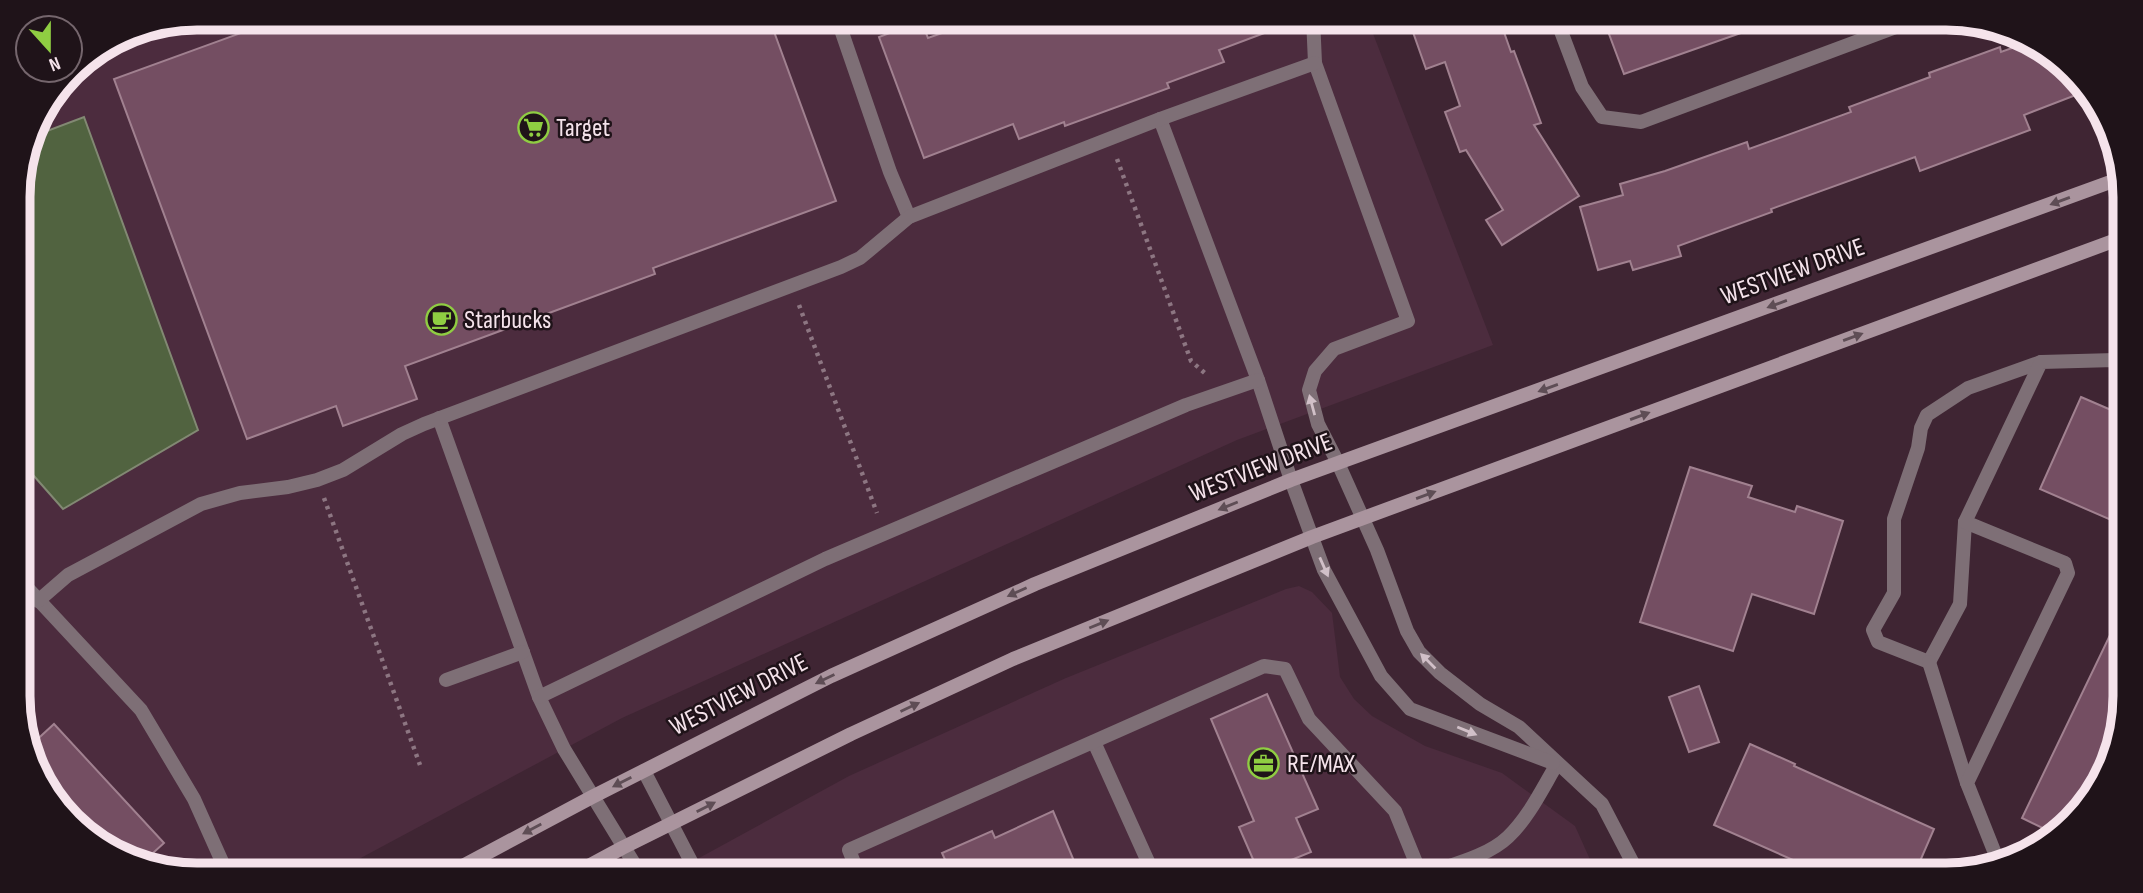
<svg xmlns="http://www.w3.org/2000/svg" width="2143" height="893" font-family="'Sofia Sans Condensed',sans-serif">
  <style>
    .built { fill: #4c2c3e }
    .water { fill: #516340; stroke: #828973; stroke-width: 2 }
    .building { fill: #744e62; stroke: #a18190; stroke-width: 2 }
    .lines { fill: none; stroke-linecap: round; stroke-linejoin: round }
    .path { stroke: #8d7682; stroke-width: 4.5; stroke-dasharray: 3.5 5; stroke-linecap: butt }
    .lane { stroke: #7e6f76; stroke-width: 14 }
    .street { stroke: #7e6f76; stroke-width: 14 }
    .secondary { stroke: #aa949e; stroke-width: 14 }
    .oneway { fill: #5e4d55 }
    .oneway2 { fill: #d1c0c8 }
    .labels { text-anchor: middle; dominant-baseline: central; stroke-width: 5; stroke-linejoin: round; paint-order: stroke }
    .poi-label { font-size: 26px; fill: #f5e3eb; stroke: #1f1319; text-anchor: start }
    .street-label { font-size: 26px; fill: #f5e3eb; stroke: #1f1319 }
    .rim { fill: none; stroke: #f5e3eb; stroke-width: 9 }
  </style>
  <rect width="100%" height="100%" fill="#3f2533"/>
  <g class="built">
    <path d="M 196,18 L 1367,18 L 1493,345 L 1237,440 L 622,718 L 329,875 L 196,875 L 128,862 L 55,806 L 19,720 L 18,184 L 36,117 L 78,62 L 128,31 Z"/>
    <path d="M 1299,586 L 1312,592 L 1332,613 L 1340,677 L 1354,699 L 1372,716 L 1425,746 L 1502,773 L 1575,826 L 1597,875 L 668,875 L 849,776 L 1066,678 L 1286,589 Z"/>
  </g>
  <path class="water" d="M 84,117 L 198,430 L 63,509 L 19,459 L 18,184 L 31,137 Z"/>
  <g class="building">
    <path d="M 282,18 L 769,18 L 836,201 L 653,268 L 655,274 L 405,366 L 417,399 L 343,426 L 336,406 L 247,439 L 114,79 Z"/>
    <path d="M 984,18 L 1298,18 L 1299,20 L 1219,50 L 1224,62 L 1167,83 L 1169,88 L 1065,126 L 1064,122 L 1019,139 L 1013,124 L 924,158 L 879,37 L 921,21 L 928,38 Z"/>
    <path d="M 1408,18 L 1499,18 L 1511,52 L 1514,51 L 1541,123 L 1534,125 L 1579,196 L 1502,245 L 1486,220 L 1503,210 L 1466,150 L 1460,152 L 1445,112 L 1460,106 L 1445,62 L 1426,69 Z"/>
    <path d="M 1603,18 L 1775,18 L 1775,21 L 1624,74 Z"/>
    <path d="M 2029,42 L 2089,90 L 2024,115 L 2030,130 L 1920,171 L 1915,157 L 1771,209 L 1772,212 L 1678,246 L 1681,256 L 1633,270 L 1630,261 L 1598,270 L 1580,207 L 1623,195 L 1620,184 L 1665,171 L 1747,142 L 1749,149 L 1851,112 L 1849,107 L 1930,77 L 1929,73 L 2000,47 L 2001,52 Z"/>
    <path d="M 2081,397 L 2125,416 L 2125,526 L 2040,489 Z"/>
    <path d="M 1690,467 L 1752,486 L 1748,497 L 1795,512 L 1797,506 L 1843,521 L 1814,614 L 1752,594 L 1733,651 L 1640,622 Z"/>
    <path d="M 2125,604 L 2125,697 L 2112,765 L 2055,834 L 2022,818 Z"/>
    <path d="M 1699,686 L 1719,742 L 1689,752 L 1669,697 Z"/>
    <path d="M 1267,694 L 1318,809 L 1296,818 L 1311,852 L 1259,873 L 1239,827 L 1254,821 L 1211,719 Z"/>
    <path d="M 54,724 L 164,843 L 141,864 L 128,862 L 55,806 L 30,746 Z"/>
    <path d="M 1750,744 L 1795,764 L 1794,766 L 1934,829 L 1914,875 L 1827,875 L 1714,825 Z"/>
    <path d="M 1053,811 L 1074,861 L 1040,875 L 952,875 L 942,853 L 992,831 L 995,838 Z"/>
  </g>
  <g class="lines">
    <g class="path">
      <path d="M 1117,159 L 1191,361 L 1207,375"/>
      <path d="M 799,305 L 877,513"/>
      <path d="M 324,498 L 420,765"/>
    </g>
    <g class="lane">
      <path d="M 837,18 L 890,172 L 909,217"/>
      <path d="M 1313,18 L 1315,63 L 1408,321 L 1334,349 L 1315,371 L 1309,390 L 1318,424 L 1338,463"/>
      <path d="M 1160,119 L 1258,380 L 1291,480"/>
      <path d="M 439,418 L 539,697 L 564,749 L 641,875"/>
      <path d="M 1965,522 L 1960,604 L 1929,662 L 1878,642 L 1873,630 L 1894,593 L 1894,519 L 1918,448 L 1921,428 L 1927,415 L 1968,388 L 2041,362"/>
      <path d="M 19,579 L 141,710 L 194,799 L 228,875"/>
      <path d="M 38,601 L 68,575 L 201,504 L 240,493 L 288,487 L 317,480 L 343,470 L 402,434 L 424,424 L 841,267 L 860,258 L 909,217 L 1160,119 L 1315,63"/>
      <path d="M 1929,662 L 1967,783"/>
      <path d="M 446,680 L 523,652"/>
      <path d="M 539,697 L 825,559 L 1186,405 L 1258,380"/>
      <path d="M 1094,742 L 1154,875"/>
      <path d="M 644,771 L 698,875"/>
      <path d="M 859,875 L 849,850 L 1264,666 L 1285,669 L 1309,719 L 1395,811 L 1421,875"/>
      <path d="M 1423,875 C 1450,865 1487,857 1508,837 C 1529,817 1542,789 1557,764"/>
    </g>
    <g class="street">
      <path d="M 1556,18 L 1582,87 L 1602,117 L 1641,122 L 1920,18"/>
      <path d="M 1338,463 L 1377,550 L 1407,631 L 1419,652 L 1440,673 L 1480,704 L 1519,727 L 1602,804 L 1639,875"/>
      <path d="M 1291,480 L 1324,570 L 1381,676 L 1410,709 L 1553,763"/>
      <path d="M 1998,861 L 1967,783 L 2068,573 L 2065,563 L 1965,522 L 2041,362 L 2115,360 L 2124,365"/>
    </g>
    <g class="secondary">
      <path d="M 446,875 L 592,797 L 831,676 L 1035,584 L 1291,480 L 2124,177"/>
      <path d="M 572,875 L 622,848 L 851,734 L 1013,659 L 1312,537 L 2124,237"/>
    </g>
  </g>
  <defs><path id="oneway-solid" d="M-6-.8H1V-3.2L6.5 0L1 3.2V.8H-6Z" transform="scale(1.75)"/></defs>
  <g class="oneway">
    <use href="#oneway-solid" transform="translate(2060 201) rotate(160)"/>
    <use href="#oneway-solid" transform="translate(1777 304) rotate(160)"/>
    <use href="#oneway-solid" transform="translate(1853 337) rotate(-20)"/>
    <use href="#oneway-solid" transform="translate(1548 388) rotate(160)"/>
    <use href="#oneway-solid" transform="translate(1640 416) rotate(-20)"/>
    <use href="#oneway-solid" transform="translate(1426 495) rotate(-20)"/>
    <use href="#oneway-solid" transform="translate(1228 506) rotate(158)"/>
    <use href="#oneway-solid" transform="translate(1017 592) rotate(156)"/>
    <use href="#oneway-solid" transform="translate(1099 624) rotate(-22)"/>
    <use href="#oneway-solid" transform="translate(825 679) rotate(154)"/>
    <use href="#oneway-solid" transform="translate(910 707) rotate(-25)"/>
    <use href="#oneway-solid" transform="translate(622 782) rotate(153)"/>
    <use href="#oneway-solid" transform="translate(706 807) rotate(-27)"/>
    <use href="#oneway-solid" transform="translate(532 829) rotate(152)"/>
  </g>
  <g class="oneway2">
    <use href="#oneway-solid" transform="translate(1312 405) rotate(-105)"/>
    <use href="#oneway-solid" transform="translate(1324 567) rotate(66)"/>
    <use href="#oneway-solid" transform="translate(1428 661) rotate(-135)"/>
    <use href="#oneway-solid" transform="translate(1467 731) rotate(22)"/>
  </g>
  <defs>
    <symbol id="supermarket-ring" viewBox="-11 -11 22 22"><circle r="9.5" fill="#1f1319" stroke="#8fcd42" stroke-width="1.5"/><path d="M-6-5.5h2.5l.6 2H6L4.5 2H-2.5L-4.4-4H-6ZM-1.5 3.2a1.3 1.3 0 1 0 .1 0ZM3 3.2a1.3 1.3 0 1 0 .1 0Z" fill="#8fcd42"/></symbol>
    <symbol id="cafe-ring" viewBox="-11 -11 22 22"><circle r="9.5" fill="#1f1319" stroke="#8fcd42" stroke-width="1.5"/><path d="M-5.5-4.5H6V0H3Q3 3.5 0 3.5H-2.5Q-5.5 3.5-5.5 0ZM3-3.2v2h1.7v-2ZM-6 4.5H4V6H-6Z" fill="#8fcd42"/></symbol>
    <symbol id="office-ring" viewBox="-11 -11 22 22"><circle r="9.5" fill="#1f1319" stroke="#8fcd42" stroke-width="1.5"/><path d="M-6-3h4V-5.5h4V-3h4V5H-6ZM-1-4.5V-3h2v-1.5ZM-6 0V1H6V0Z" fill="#8fcd42"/></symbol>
  </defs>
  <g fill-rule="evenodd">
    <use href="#supermarket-ring" x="516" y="110" width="35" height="35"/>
    <use href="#cafe-ring" x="424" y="302" width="35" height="35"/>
    <use href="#office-ring" x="1246" y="746" width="35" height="35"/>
  </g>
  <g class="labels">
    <g class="poi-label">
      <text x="556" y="128">Target</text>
      <text x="464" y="320">Starbucks</text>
      <text x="1287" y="764">RE/MAX</text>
    </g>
    <g class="street-label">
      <text transform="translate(1793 272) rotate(-20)">WESTVIEW DRIVE</text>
      <text transform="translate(1261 468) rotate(-21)">WESTVIEW DRIVE</text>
      <text transform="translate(739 695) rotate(-27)">WESTVIEW DRIVE</text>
    </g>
  </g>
  <path d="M0 0H2143V893H0ZM197 30H1946A167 167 0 0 1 2113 197V696A167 167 0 0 1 1946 863H197A167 167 0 0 1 30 696V197A167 167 0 0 1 197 30Z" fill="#1f1319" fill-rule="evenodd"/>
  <path class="rim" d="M197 30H1946A167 167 0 0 1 2113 197V696A167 167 0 0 1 1946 863H197A167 167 0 0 1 30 696V197A167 167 0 0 1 197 30Z"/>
  <g transform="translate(49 49) rotate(159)"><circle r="33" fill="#1f1319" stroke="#75666d" stroke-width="2"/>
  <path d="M0-5L12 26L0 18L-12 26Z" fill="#8fcd42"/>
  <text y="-10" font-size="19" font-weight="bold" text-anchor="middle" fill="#f5e3eb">N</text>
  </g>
</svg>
